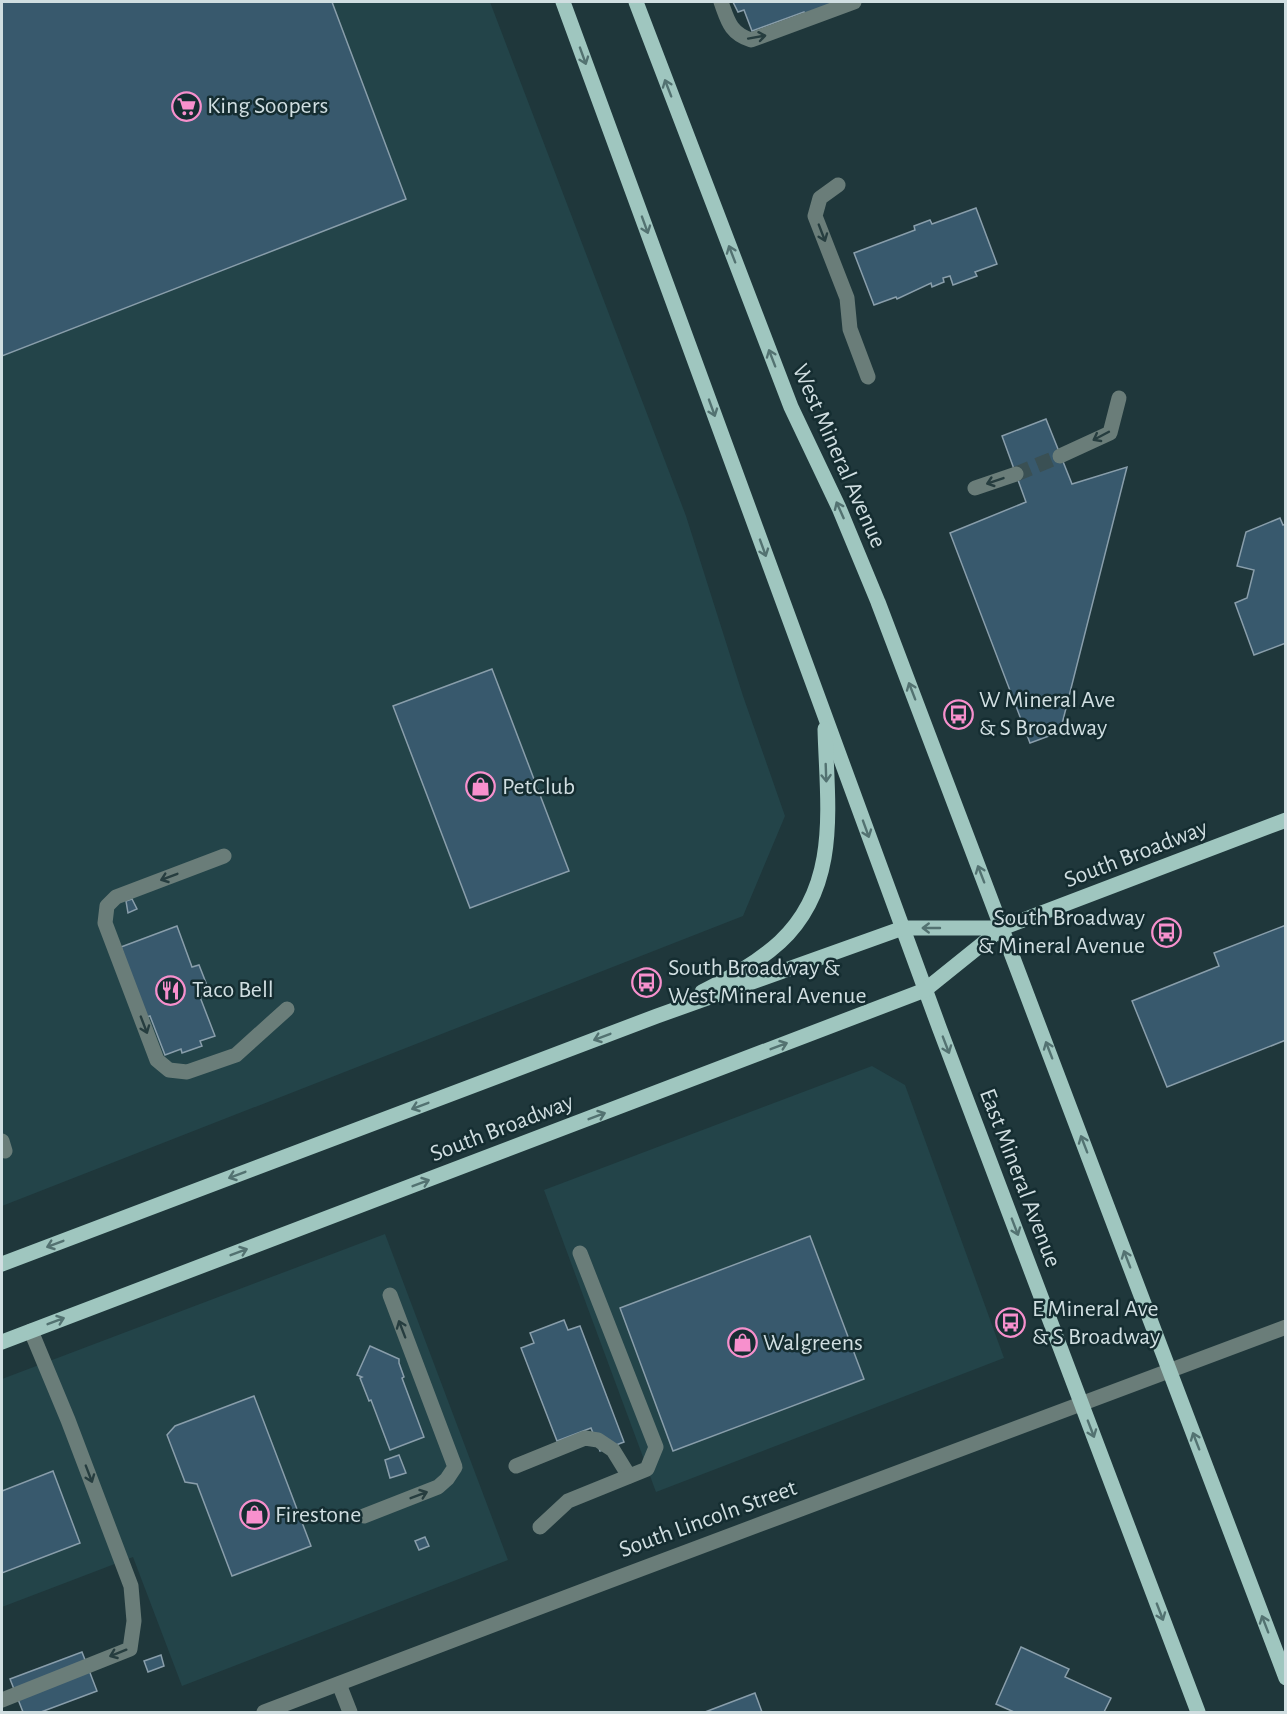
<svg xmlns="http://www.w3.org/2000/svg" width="1287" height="1714" font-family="'Alegreya Sans',sans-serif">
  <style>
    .built { fill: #234449 }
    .building { fill: #38596d; stroke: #899eab; stroke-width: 1.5 }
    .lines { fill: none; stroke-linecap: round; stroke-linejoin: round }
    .minor-tunnel { stroke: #3a5054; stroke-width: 15; stroke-dasharray: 15 8; stroke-linecap: butt }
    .minor { stroke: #6a7d79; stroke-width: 15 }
    .major { stroke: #9fc6bf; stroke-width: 15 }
    .oneway { stroke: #263d3f }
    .oneway2 { stroke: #537271 }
    .labels { text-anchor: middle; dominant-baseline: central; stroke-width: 5; stroke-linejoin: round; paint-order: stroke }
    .poi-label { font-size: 24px; fill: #d0dee1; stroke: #152d31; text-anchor: start }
    .street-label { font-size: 24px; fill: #d0dee1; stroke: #152d31 }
  </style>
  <rect width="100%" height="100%" fill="#1f373b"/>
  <g class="built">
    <path d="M 2,2 L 490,2 L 686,516 L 743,696 L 785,816 L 743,916 L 2,1206 Z"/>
    <path d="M 872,1066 L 905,1085 L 1004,1358 L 656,1492 L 544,1190 Z"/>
    <path d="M 385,1234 L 508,1560 L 182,1686 L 133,1557 L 2,1607 L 2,1379 Z"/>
  </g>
  <g class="building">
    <path d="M 2,2 L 332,2 L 406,199 L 2,356 Z"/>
    <path d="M 733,2 L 845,2 L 806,17 L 804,12 L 752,31 L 744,10 L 738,12 Z"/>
    <path d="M 976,208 L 997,264 L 975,272 L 977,276 L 953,285 L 950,276 L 943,278 L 944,282 L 932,287 L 931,283 L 897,299 L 896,297 L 874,305 L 854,253 L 915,230 L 914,226 L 930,220 L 932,224 Z"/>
    <path d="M 1046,419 L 1072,484 L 1127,467 L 1060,732 L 1030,743 L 950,533 L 1026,502 L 1002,436 Z"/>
    <path d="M 1280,518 L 1283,525 L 1286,524 L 1286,643 L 1254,655 L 1235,603 L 1247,598 L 1254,570 L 1237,566 L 1246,532 Z"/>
    <path d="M 492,669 L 569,871 L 470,908 L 393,706 Z"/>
    <path d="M 132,899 L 137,909 L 128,913 L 126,901 Z"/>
    <path d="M 1286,925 L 1286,1040 L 1167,1087 L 1132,1001 L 1219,966 L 1214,953 Z"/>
    <path d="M 177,926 L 192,967 L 199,965 L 210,993 L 200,997 L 215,1036 L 200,1041 L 202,1046 L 182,1053 L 181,1049 L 165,1055 L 150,1016 L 144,1018 L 121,947 Z"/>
    <path d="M 810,1236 L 864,1379 L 673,1451 L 620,1308 Z"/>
    <path d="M 564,1320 L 568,1330 L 580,1326 L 624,1442 L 600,1451 L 591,1428 L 557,1441 L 521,1348 L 534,1343 L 530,1333 Z"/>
    <path d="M 370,1346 L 399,1359 L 399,1363 L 404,1377 L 402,1378 L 424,1437 L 390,1450 L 371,1400 L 369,1401 L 360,1378 L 362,1377 L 357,1375 Z"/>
    <path d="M 254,1396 L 311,1546 L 232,1576 L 197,1484 L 185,1482 L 167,1435 L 175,1426 Z"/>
    <path d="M 399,1455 L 406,1473 L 390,1478 L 385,1460 Z"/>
    <path d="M 53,1471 L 80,1543 L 2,1573 L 2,1491 Z"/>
    <path d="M 425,1537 L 429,1546 L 419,1550 L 415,1541 Z"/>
    <path d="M 1021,1647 L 1069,1669 L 1065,1677 L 1111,1698 L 1104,1712 L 1014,1712 L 996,1704 Z"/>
    <path d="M 82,1652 L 97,1691 L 41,1712 L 23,1712 L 10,1679 Z"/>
    <path d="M 161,1655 L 164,1666 L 148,1672 L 144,1661 Z"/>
    <path d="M 755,1693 L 762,1712 L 705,1712 Z"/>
  </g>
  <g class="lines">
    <path class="minor-tunnel" d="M 1016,474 L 1060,456"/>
    <g class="minor">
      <path d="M 721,2 C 728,21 730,33 751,40 L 854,2"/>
      <path d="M 838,185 L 820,198 L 815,216 L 847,298 L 850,329 L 868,377"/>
      <path d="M 1060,456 L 1110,433 L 1119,398"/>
      <path d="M 975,488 L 1016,474"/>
      <path d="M 224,856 L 116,897 L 107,906 L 105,923 L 157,1060 L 169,1070 L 187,1072 L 236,1055 L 287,1009"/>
      <path d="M 2,1141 L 5,1151"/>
      <path d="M 516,1466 L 585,1438 L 598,1440 L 613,1450 L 629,1476"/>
      <path d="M 364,1516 L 438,1487 L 447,1479 L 455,1467 L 390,1295"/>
      <path d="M 540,1527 L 568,1501 L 647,1469 L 656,1447 L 580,1253"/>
      <path d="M 339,1684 L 350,1712"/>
      <path d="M 2,1700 L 130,1649 L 134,1621 L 131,1586 L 68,1420 L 31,1331"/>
      <path d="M 264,1712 L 609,1581 L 1286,1327"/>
    </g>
    <g class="major">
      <path d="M 563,2 L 939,1027 L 1198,1712"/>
      <path d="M 636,2 L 791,407 L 839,508 L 878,602 L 1286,1678"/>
      <path d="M 702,992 C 729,978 757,963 780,942 C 841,885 827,805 825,729"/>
      <path d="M 2,1264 L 657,1016 L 903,928 L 1002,928"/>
      <path d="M 2,1342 L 925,990 L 1002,928 L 1286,820"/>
    </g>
  </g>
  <defs><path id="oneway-shaft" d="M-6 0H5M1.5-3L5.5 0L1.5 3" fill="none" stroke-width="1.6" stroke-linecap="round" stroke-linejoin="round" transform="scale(1.5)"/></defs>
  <g class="oneway">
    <use href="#oneway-shaft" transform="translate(757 37) rotate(-10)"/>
    <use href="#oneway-shaft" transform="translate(822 233) rotate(69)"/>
    <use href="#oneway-shaft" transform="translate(1101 436) rotate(152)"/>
    <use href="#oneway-shaft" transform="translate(995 481) rotate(161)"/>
    <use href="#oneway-shaft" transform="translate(169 877) rotate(159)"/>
    <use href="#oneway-shaft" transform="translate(144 1025) rotate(69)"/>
    <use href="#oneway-shaft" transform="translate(402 1329) rotate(-111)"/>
    <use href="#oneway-shaft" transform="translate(89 1474) rotate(69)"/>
    <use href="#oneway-shaft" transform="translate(419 1495) rotate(-21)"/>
    <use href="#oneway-shaft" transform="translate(118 1653) rotate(158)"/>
  </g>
  <g class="oneway2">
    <use href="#oneway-shaft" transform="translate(583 56) rotate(70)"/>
    <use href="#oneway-shaft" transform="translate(668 88) rotate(-111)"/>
    <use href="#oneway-shaft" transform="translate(645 225) rotate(70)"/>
    <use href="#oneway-shaft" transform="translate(732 254) rotate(-111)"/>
    <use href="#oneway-shaft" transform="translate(772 358) rotate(-111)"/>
    <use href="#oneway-shaft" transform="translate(712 408) rotate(70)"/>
    <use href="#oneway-shaft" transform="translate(840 510) rotate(-114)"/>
    <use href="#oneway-shaft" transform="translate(763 548) rotate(70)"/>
    <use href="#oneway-shaft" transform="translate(912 691) rotate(-111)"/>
    <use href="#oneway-shaft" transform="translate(826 773) rotate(88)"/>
    <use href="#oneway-shaft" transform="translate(866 829) rotate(70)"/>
    <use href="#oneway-shaft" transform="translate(981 874) rotate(-111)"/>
    <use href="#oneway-shaft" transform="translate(931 928) rotate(-180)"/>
    <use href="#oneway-shaft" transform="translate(602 1037) rotate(159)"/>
    <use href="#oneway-shaft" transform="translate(946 1045) rotate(69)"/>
    <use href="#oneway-shaft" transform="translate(779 1046) rotate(-21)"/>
    <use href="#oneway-shaft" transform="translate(1049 1050) rotate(-111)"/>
    <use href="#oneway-shaft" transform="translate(420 1106) rotate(159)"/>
    <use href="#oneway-shaft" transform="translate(597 1116) rotate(-21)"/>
    <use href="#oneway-shaft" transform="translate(1084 1144) rotate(-111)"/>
    <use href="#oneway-shaft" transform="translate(237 1175) rotate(159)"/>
    <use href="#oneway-shaft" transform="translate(421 1183) rotate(-21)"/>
    <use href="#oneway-shaft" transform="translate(1015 1227) rotate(69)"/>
    <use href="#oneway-shaft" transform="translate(55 1244) rotate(159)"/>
    <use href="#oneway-shaft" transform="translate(239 1252) rotate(-21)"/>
    <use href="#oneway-shaft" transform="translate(1127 1259) rotate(-111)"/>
    <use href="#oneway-shaft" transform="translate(56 1321) rotate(-21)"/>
    <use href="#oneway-shaft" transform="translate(1091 1429) rotate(69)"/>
    <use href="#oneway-shaft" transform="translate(1196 1441) rotate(-111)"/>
    <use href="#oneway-shaft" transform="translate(1160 1612) rotate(69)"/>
    <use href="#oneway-shaft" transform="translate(1265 1624) rotate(-111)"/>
  </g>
  <defs>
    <symbol id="supermarket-ring" viewBox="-11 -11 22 22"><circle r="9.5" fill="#152d31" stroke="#f790cd" stroke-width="1.5"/><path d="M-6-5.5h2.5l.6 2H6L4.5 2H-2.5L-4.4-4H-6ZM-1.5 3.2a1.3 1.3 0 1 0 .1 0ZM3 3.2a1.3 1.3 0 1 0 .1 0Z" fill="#f790cd"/></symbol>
    <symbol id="bus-ring" viewBox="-11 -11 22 22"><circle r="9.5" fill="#152d31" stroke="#f790cd" stroke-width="1.5"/><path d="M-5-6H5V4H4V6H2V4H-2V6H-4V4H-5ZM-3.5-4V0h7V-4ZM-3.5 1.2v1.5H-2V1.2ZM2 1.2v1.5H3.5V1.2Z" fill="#f790cd"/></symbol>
    <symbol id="shop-ring" viewBox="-11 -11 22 22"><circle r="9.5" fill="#152d31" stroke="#f790cd" stroke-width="1.5"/><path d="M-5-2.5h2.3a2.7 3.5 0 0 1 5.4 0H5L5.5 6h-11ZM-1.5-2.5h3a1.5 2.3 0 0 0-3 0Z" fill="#f790cd"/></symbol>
    <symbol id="restaurant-ring" viewBox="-11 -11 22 22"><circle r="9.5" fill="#152d31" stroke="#f790cd" stroke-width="1.5"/><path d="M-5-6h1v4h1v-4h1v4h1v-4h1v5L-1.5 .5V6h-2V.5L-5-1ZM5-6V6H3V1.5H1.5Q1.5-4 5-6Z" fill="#f790cd"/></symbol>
  </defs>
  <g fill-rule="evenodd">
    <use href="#supermarket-ring" x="170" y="90" width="33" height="33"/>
    <use href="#bus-ring" x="942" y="698" width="33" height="33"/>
    <use href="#shop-ring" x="464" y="770" width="33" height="33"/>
    <use href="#bus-ring" x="1150" y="916" width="33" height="33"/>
    <use href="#bus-ring" x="630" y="966" width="33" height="33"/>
    <use href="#restaurant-ring" x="154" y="974" width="33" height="33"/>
    <use href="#bus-ring" x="994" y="1306" width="33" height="33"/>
    <use href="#shop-ring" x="726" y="1326" width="33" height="33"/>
    <use href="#shop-ring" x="238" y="1498" width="33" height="33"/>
  </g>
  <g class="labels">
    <g class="poi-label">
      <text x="207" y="106">King Soopers</text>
      <text x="979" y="700">W Mineral Ave<tspan x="979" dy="28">&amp; S Broadway</tspan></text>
      <text x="502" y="787">PetClub</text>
      <text x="1145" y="918" text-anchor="end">South Broadway<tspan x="1145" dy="28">&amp; Mineral Avenue</tspan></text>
      <text x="668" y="968">South Broadway &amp;<tspan x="668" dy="28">West Mineral Avenue</tspan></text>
      <text x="192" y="990">Taco Bell</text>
      <text x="1032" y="1309">E Mineral Ave<tspan x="1032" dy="28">&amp; S Broadway</tspan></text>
      <text x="763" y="1343">Walgreens</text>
      <text x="275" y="1515">Firestone</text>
    </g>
    <g class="street-label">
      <text transform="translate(839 456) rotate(66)">West Mineral Avenue</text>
      <text transform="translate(1136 854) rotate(-21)">South Broadway</text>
      <text transform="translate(502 1128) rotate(-21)">South Broadway</text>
      <text transform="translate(1020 1178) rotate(69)">East Mineral Avenue</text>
      <text transform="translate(708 1519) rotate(-20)">South Lincoln Street</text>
    </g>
  </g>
  <rect width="1287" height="1714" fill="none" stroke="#d0dee1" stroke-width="6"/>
</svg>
